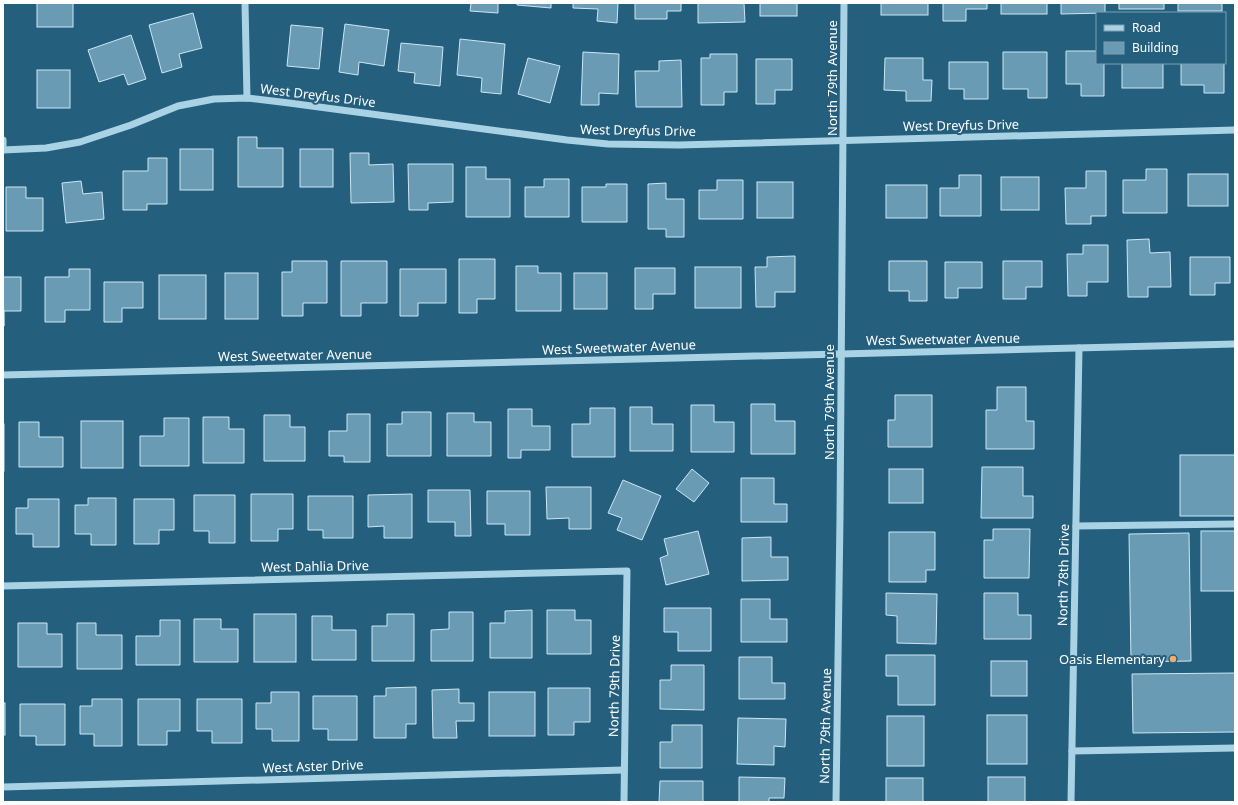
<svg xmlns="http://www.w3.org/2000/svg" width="1238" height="805" font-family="'Noto Sans',sans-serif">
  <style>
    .building { fill: #699bb4; stroke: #cce7f4 }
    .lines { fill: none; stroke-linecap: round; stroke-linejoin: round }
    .minor { stroke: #a9d2e5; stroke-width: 7 }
    .poi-dot { fill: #efad6d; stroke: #245f7d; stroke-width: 1.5 }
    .labels { text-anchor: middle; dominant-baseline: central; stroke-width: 4; stroke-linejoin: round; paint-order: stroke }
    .street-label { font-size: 13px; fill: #fff; stroke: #245f7d }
    .poi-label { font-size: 13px; fill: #fff; stroke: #245f7d; text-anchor: end }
  </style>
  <rect width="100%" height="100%" fill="#245f7d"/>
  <g class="building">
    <rect x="37" y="3" width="36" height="24"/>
    <path d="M 471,3 L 498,3 L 498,13 L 470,11 Z"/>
    <path d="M 517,3 L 551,3 L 551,8 L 517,5 Z"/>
    <path d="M 573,3 L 618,3 L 617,23 L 597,21 L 598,9 L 573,8 Z"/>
    <path d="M 635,3 L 681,3 L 681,11 L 667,11 L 667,19 L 635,19 Z"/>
    <path d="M 698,3 L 744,3 L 745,22 L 698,23 Z"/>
    <rect x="760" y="3" width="37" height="13"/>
    <rect x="881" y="3" width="47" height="12"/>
    <path d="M 943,3 L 987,3 L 987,9 L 966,9 L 966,21 L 943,21 Z"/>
    <rect x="1001" y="3" width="46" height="11"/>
    <path d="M 1061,3 L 1105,3 L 1105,13 L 1061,14 Z"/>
    <rect x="1119" y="3" width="45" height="6"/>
    <rect x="1178" y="3" width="44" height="8"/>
    <path d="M 193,13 L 202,48 L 179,54 L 182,67 L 162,73 L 149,25 Z"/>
    <path d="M 345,24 L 389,30 L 384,66 L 359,62 L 358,75 L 339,72 Z"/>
    <path d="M 291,25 L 323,28 L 319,69 L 287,66 Z"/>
    <path d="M 131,35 L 146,79 L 128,85 L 124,74 L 99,82 L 88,50 Z"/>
    <path d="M 460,39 L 505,44 L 501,94 L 481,92 L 482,78 L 457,75 Z"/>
    <path d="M 401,43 L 443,47 L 440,86 L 414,83 L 415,73 L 398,71 Z"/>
    <path d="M 1066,51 L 1097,51 L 1097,63 L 1104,63 L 1104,96 L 1081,96 L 1081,84 L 1066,84 Z"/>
    <path d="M 583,52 L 619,54 L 618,94 L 599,93 L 599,105 L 581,105 Z"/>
    <path d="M 1003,52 L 1047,52 L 1047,98 L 1028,98 L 1028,89 L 1003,89 Z"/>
    <path d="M 710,54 L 737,54 L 737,92 L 724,92 L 724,105 L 701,105 L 701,58 L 710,58 Z"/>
    <path d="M 528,58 L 560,66 L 550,103 L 518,94 Z"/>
    <path d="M 885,58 L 923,58 L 923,80 L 932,80 L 931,101 L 906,101 L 906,91 L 884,90 Z"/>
    <path d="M 756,59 L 792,59 L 792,90 L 775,90 L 775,104 L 756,104 Z"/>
    <path d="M 681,60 L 682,107 L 636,107 L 635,71 L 659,71 L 659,61 Z"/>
    <path d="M 949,62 L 988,62 L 988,99 L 964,99 L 964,89 L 949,89 Z"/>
    <rect x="1122" y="63" width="41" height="25"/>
    <path d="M 1181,63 L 1224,63 L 1224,93 L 1204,93 L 1204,85 L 1181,85 Z"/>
    <rect x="37" y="70" width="33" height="38"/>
    <path d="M 238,137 L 257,137 L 257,148 L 283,148 L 283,187 L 238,187 Z"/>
    <rect x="180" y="149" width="33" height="41"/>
    <rect x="300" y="149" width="33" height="38"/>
    <path d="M 350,153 L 369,153 L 369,165 L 393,164 L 394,202 L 351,203 Z"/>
    <path d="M 148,158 L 167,158 L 167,204 L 147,204 L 147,210 L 123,210 L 123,171 L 148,171 Z"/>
    <path d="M 408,164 L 453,164 L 453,202 L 428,203 L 428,210 L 409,210 Z"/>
    <path d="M 466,167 L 486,167 L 486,179 L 510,179 L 510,217 L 466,217 Z"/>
    <path d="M 1146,169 L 1167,169 L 1167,213 L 1123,213 L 1123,180 L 1146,180 Z"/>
    <path d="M 1086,171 L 1106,171 L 1106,216 L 1091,216 L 1091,224 L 1066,224 L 1065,188 L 1086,188 Z"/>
    <rect x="1188" y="174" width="40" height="32"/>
    <path d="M 959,175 L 981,175 L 981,216 L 940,216 L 940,188 L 959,188 Z"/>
    <rect x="1001" y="177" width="38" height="33"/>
    <path d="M 544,179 L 569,179 L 569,217 L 525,217 L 525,187 L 544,187 Z"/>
    <path d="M 717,180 L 743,180 L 743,219 L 699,219 L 699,190 L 717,190 Z"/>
    <path d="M 81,181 L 83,194 L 102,192 L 104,219 L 66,223 L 62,183 Z"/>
    <rect x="757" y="182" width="36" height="36"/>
    <path d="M 666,183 L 666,199 L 684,199 L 684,237 L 666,237 L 666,229 L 648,229 L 648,184 Z"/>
    <path d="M 606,184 L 627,184 L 627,222 L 582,222 L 582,187 L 606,187 Z"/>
    <rect x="886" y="185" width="41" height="33"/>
    <path d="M 6,187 L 26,187 L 26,198 L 43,198 L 43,231 L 6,231 Z"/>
    <path d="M 1149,239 L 1150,253 L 1170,252 L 1171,287 L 1148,287 L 1148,297 L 1128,297 L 1127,240 Z"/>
    <path d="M 1083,245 L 1108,245 L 1108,282 L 1087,282 L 1087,296 L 1068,296 L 1067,254 L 1083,254 Z"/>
    <path d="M 795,256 L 795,292 L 775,292 L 775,307 L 756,307 L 755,267 L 767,267 L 767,257 Z"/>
    <path d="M 1190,257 L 1230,257 L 1230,283 L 1215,283 L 1215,295 L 1190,295 Z"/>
    <path d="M 459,259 L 495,259 L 495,299 L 477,299 L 477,313 L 459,313 Z"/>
    <path d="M 292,261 L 327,261 L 327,303 L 303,303 L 303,316 L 282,316 L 282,272 L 292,272 Z"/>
    <path d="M 341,261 L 387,261 L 387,303 L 361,303 L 361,316 L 341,316 Z"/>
    <path d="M 889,261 L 927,261 L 927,301 L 909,301 L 909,291 L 889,291 Z"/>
    <path d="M 1003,261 L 1042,261 L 1042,287 L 1026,287 L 1026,299 L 1003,299 Z"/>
    <path d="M 945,262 L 982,262 L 982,288 L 958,288 L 958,298 L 945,298 Z"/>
    <path d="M 516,266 L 538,266 L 538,273 L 561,273 L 561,311 L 516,311 Z"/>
    <rect x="695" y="267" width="46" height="41"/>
    <path d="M 635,268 L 675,268 L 675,294 L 653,294 L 653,309 L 635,309 Z"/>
    <path d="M 69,269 L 90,269 L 90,310 L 65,310 L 65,322 L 45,322 L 45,277 L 69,277 Z"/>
    <path d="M 400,269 L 446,269 L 446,303 L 418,303 L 418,316 L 400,316 Z"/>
    <rect x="225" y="273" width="33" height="46"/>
    <rect x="574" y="273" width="33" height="36"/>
    <rect x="159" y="275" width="47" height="44"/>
    <path d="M 3,277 L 21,277 L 21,311 L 4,311 L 4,326 Z"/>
    <path d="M 104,282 L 143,282 L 143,308 L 122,308 L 122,322 L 104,322 Z"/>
    <path d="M 997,387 L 1026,387 L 1026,421 L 1034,421 L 1034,449 L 986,449 L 986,410 L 997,410 Z"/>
    <path d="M 895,395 L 932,395 L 932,447 L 888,447 L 888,420 L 895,420 Z"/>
    <path d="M 751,404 L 775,404 L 775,421 L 795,421 L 795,454 L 751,454 Z"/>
    <path d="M 691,405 L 714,405 L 714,422 L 734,422 L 734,452 L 691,452 Z"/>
    <path d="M 630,407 L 652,407 L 652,424 L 673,424 L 673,451 L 630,451 Z"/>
    <path d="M 590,408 L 615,408 L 615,457 L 572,457 L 572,424 L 590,424 Z"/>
    <path d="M 508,409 L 532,409 L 532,426 L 550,426 L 550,450 L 521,450 L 521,458 L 508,458 Z"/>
    <path d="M 402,412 L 431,412 L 431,456 L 387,456 L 387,424 L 402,424 Z"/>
    <path d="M 447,413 L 474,413 L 474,422 L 491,422 L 491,456 L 447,456 Z"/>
    <path d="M 347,414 L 370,414 L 370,462 L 344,462 L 344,456 L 329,456 L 329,431 L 347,431 Z"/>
    <path d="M 264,415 L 290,415 L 290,427 L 305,427 L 305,461 L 264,461 Z"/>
    <path d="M 203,417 L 229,417 L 229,429 L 244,429 L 244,463 L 203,463 Z"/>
    <path d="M 164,418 L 189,418 L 189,466 L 140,466 L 140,436 L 164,436 Z"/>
    <rect x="81" y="421" width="42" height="47"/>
    <path d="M 19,422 L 39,422 L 39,437 L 63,437 L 63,467 L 19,467 Z"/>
    <rect x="3" y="424" width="1" height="47"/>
    <rect x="1180" y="455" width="55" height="61"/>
    <path d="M 982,467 L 1023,467 L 1023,496 L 1033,496 L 1033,518 L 981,518 Z"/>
    <path d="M 692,469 L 709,483 L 694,502 L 676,489 Z"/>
    <rect x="889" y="469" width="34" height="34"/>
    <path d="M 741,478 L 774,478 L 774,504 L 787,504 L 787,522 L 741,522 Z"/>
    <path d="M 623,480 L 661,496 L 642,540 L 617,530 L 622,518 L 608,513 Z"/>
    <path d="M 546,487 L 591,487 L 591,529 L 569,529 L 569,518 L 547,519 Z"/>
    <path d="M 428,490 L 470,490 L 471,536 L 455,536 L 455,522 L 428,522 Z"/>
    <path d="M 487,491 L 530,491 L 530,535 L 505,535 L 505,524 L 487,524 Z"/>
    <path d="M 251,494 L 293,494 L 293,529 L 278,529 L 278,541 L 251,541 Z"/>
    <path d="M 412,494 L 412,538 L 384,538 L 384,526 L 368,527 L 368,495 Z"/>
    <path d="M 194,495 L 235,495 L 235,543 L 209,543 L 209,531 L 194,531 Z"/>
    <path d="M 308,496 L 353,496 L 353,538 L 323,538 L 323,530 L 308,530 Z"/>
    <path d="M 88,498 L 116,498 L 116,545 L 91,545 L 91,534 L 75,534 L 75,505 L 88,505 Z"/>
    <path d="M 28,499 L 59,499 L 59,547 L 33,547 L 33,534 L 16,534 L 16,508 L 28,508 Z"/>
    <path d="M 134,499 L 174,499 L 174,530 L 159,530 L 159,544 L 134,544 Z"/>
    <path d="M 993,529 L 1030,529 L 1029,578 L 984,578 L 984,540 L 993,540 Z"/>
    <path d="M 698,531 L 709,574 L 666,585 L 660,558 L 668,555 L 664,539 Z"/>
    <rect x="1201" y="531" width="34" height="60"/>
    <path d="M 889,532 L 935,532 L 935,570 L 926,570 L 926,582 L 889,582 Z"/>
    <path d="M 1189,533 L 1191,661 L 1131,662 L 1129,534 Z"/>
    <path d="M 771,537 L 771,557 L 788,557 L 788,580 L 742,581 L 742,538 Z"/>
    <path d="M 886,593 L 937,594 L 936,644 L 897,643 L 897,616 L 886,615 Z"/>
    <path d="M 984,593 L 1018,593 L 1018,615 L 1031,615 L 1031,639 L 984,639 Z"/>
    <path d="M 741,599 L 770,599 L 770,619 L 787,619 L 787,642 L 741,642 Z"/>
    <path d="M 664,608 L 711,608 L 711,651 L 678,651 L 678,632 L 664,632 Z"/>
    <path d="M 532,610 L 532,658 L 490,658 L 490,623 L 505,623 L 505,611 Z"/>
    <path d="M 547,610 L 575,610 L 575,620 L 591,620 L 591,654 L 547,654 Z"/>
    <path d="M 449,612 L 473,612 L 473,661 L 431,661 L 431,630 L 449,629 Z"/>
    <rect x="254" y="614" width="42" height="48"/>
    <path d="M 387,614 L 414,614 L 414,661 L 372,661 L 372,626 L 387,626 Z"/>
    <path d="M 312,616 L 332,616 L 332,630 L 356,630 L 356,660 L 312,660 Z"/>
    <path d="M 194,619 L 221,619 L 221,629 L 238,629 L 238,662 L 194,662 Z"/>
    <path d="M 160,620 L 180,620 L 180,665 L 136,665 L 136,636 L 160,636 Z"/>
    <path d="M 18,623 L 47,623 L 47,634 L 62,634 L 62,667 L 18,667 Z"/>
    <path d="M 77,623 L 96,623 L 96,635 L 122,635 L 122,669 L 77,669 Z"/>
    <path d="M 886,655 L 935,655 L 935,705 L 898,705 L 898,676 L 886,676 Z"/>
    <path d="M 739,657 L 772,657 L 772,683 L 785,683 L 785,699 L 739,699 Z"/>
    <rect x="991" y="661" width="36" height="35"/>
    <path d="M 671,665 L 704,665 L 704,710 L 660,709 L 660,680 L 671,680 Z"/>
    <path d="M 1235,673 L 1235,732 L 1133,733 L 1132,674 Z"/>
    <path d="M 416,687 L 416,724 L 406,724 L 406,738 L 374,738 L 374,696 L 386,696 L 386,688 Z"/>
    <path d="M 548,688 L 590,688 L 590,722 L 574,722 L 574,735 L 548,735 Z"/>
    <path d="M 459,689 L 459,703 L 474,703 L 474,721 L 456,721 L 457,738 L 433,738 L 432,690 Z"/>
    <path d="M 271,692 L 299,692 L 299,741 L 272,741 L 272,729 L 256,729 L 256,703 L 271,703 Z"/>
    <rect x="489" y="692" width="46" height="44"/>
    <path d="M 313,696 L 357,696 L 357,740 L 328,740 L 328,729 L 313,729 Z"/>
    <path d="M 92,699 L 122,699 L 122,746 L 94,746 L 94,734 L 80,734 L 80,706 L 92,706 Z"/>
    <path d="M 138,699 L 180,699 L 180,731 L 167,731 L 167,745 L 138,745 Z"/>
    <path d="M 197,699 L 242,699 L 242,743 L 212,743 L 212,731 L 197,731 Z"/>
    <rect x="3" y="703" width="2" height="32"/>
    <path d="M 20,704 L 65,704 L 65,745 L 36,745 L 36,736 L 20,736 Z"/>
    <rect x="987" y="715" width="40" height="49"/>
    <rect x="887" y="716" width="37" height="50"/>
    <path d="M 738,718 L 786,719 L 785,747 L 774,746 L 774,765 L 737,764 Z"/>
    <path d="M 672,725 L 702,725 L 702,768 L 660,768 L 660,742 L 672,742 Z"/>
    <path d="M 739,777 L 785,778 L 784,798 L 769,798 L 769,802 L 739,802 Z"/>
    <rect x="988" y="777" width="37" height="25"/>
    <rect x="886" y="778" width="37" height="24"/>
    <path d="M 660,781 L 703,781 L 703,802 L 659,802 Z"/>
  </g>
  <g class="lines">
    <g class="minor">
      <path d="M 245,3 L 247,98"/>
      <path d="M 3,140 L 3,150"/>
      <path d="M 3,150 L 46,148 L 80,142 L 131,125 L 178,106 L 214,99 L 247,98 L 289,103 L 567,140 L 608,144 L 679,145 L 1235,130"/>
      <path d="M 3,375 C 414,364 824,355 1235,344"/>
      <path d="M 1076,526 L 1235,524"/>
      <path d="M 3,586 L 627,571 L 624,802"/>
      <path d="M 1072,751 L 1235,748"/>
      <path d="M 3,787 L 624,770"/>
      <path d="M 836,802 L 840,517 L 844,3"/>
      <path d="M 1071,802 L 1079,348"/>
    </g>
  </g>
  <circle class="poi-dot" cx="1173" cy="659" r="4"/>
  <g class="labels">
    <g class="street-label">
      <text transform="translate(832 78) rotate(-90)">North 79th Avenue</text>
      <text transform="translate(318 95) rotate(7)">West Dreyfus Drive</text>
      <text transform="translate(961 125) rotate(-1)">West Dreyfus Drive</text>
      <text transform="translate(638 130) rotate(1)">West Dreyfus Drive</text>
      <text transform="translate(943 339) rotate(-1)">West Sweetwater Avenue</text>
      <text transform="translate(619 347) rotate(-2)">West Sweetwater Avenue</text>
      <text transform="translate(295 355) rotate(-1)">West Sweetwater Avenue</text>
      <text transform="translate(829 402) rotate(-90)">North 79th Avenue</text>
      <text transform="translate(315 566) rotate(-1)">West Dahlia Drive</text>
      <text transform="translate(1063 575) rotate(-89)">North 78th Drive</text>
      <text transform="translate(614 686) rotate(-89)">North 79th Drive</text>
      <text transform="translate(825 726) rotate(-89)">North 79th Avenue</text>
      <text transform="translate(313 766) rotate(-2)">West Aster Drive</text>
    </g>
    <g class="poi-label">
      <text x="1165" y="659">Oasis Elementary</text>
    </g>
  </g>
  <rect width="1238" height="805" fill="none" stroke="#ffffff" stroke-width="8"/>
  <rect x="1096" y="12" width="130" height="52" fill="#245f7d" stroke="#7c9fb1"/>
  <rect x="1104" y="25" width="20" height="6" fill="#a9d2e5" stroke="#7c9fb1"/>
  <text x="1132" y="32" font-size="12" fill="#ffffff">Road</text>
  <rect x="1104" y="42" width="20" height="12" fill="#699bb4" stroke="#7c9fb1"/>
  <text x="1132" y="52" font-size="12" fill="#ffffff">Building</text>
</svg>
